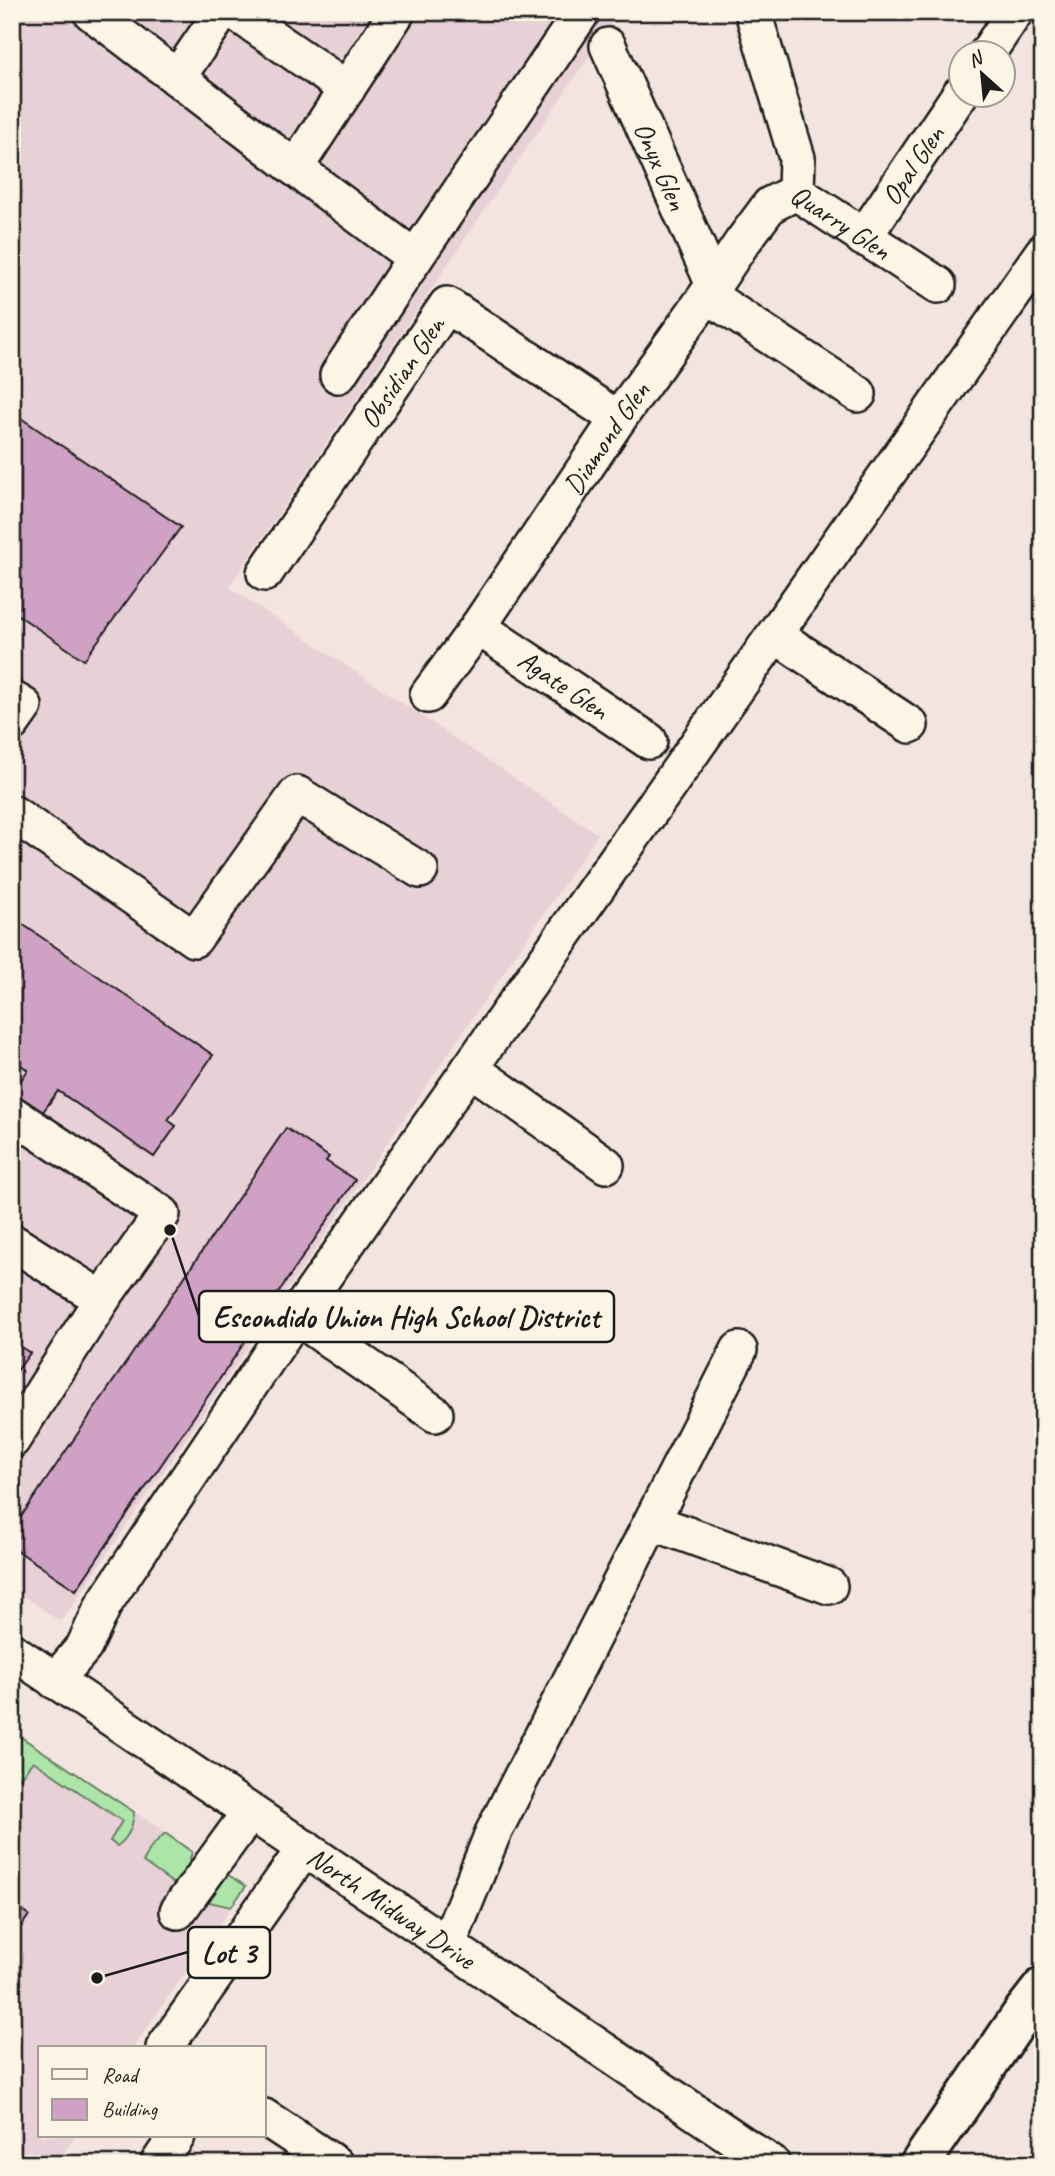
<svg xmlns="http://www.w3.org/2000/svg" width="1055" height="2176" font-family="Caveat,sans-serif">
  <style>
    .built { fill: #e8d0d7 }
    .green { fill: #ade5a9; stroke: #648062; stroke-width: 2 }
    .building { fill: #cfa2c5; stroke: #1c1c1c; stroke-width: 2 }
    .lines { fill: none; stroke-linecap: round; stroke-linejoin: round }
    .minor-casing { stroke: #1c1c1c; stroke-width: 40 }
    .major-casing { stroke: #1c1c1c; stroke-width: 44 }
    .minor { stroke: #fcf5e5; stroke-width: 35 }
    .major { stroke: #fcf5e5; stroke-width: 38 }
    .labels { text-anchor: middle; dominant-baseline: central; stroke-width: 7; stroke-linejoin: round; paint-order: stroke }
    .street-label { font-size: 28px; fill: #1c1c1c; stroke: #fcf5e5 }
    .leader { fill: none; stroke: #1c1c1c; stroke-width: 2.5 }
    .callout-dot { fill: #1c1c1c; stroke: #fcf5e5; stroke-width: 2.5 }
    .callout { fill: #fcf5e5; stroke: #1c1c1c; stroke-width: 2.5 }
    .callout-label { font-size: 30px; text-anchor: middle; font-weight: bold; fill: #1c1c1c }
  </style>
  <rect width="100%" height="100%" fill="#f3e4df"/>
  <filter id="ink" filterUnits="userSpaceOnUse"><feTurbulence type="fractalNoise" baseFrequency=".0143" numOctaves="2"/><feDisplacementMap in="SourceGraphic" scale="14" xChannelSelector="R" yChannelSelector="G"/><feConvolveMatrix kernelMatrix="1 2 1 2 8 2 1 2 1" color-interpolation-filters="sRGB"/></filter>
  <g filter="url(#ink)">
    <g class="built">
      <path d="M 12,12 L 619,12 L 229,587 L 598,834 L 61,1622 L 12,1588 Z"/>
      <path d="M 12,1731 L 246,1886 L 133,2048 L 40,2048 L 40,2136 L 75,2136 L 56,2164 L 12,2164 Z"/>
    </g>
    <g class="green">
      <path d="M 12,1731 L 134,1812 C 133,1826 129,1838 117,1846 L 110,1841 L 122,1821 L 33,1761 L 20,1778 L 16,1781 L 12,1778 Z"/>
      <path d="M 165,1833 L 192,1852 L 188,1866 L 174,1884 L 143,1862 L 151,1847 Z"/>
      <path d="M 225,1873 L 246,1886 L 231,1907 L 200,1900 Z"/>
    </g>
    <g class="building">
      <path d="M 12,412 L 181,527 L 84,660 L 12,611 Z"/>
      <path d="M 12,917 L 213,1055 L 168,1120 L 176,1126 L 154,1157 L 58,1091 L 40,1116 L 12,1097 L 12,1093 L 28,1070 L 12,1059 Z"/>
      <path d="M 286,1128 L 329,1157 L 326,1161 L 355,1180 L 76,1590 L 12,1547 L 12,1530 Z"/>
      <path d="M 12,1341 L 30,1353 L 12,1378 Z"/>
      <path d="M 12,1904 L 29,1915 L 12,1940 Z"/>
    </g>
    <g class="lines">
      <defs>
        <g id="minor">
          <path d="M 91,12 L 295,168 L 397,12"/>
          <path d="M 235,12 L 347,89"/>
          <path d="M 753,12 L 797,158 L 796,192"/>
          <path id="s1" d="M 608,46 L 714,285"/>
          <path d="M 988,52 L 1015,12"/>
          <path d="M 177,78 L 222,12"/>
          <path d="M 295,168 L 415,258 L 582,12"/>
          <path id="s2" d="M 796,192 L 938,285"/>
          <path id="s3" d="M 863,238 L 960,94"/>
          <path d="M 707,295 L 858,394"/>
          <path d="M 338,375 L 415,258"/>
          <path id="s4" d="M 265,573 L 447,305 L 618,419"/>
          <path id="s5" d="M 478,627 L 649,741"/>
          <path d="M 775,635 L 910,725"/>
          <path id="s6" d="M 428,695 L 478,627 L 618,419 L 707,295 L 741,244 L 770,205 L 796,192"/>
          <path d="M 12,699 L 24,706 L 12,723"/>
          <path d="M 12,813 L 194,939 L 297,794 L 420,870"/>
          <path d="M 470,1068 L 606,1165"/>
          <path d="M 12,1114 L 162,1214 L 102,1299 L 12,1242"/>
          <path d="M 296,1316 L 435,1414"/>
          <path d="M 12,1440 L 102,1299"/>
          <path d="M 652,1522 L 829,1586"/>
          <path id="s7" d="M 12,1651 L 772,2164"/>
          <path d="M 55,1681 L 84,1647 L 104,1604 L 296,1316 L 1043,252"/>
          <path d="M 178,1911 L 250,1812"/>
          <path d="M 448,1944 L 493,1833 L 739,1350"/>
          <path d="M 164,2048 L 305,1848"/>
          <path d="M 264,2117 L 335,2164"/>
          <path d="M 158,2164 L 177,2136"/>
        </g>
        <path id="major" d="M 920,2164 L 1022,2014 L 1043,1987"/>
      </defs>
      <use href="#minor" class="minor-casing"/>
      <use href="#major" class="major-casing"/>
      <use href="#minor" class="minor"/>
      <use href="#major" class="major"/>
    </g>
  </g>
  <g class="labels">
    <g class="street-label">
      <text stroke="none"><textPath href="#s1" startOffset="131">Onyx Glen</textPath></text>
      <text stroke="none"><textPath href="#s3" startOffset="88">Opal Glen</textPath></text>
      <text stroke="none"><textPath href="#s2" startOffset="54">Quarry Glen</textPath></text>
      <text stroke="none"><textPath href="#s4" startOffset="243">Obsidian Glen</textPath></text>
      <text stroke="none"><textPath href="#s6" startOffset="313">Diamond Glen</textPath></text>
      <text stroke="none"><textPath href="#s5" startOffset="103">Agate Glen</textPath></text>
      <text stroke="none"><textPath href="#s7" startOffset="458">North Midway Drive</textPath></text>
    </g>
  </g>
  <path class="leader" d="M170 1230L199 1316M97 1978L188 1952"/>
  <g class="callout-dot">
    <circle cx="170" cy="1230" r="7"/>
    <circle cx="97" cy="1978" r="7"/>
  </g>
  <g class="callout">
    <rect x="199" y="1291" width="415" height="51" rx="7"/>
    <rect x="188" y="1927" width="82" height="51" rx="7"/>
  </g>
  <g class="callout-label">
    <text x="406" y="1327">Escondido Union High School District</text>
    <text x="229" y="1963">Lot 3</text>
  </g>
  <rect width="1055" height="2176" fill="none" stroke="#fcf5e5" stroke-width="42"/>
  <rect x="21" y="21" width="1013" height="2134" fill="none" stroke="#1c1c1c" stroke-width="2.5" filter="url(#ink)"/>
  <rect x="38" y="2046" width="228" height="91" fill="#fcf5e5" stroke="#a29e95" stroke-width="2"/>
  <rect x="52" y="2069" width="35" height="10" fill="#fcf5e5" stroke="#a29e95" stroke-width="2"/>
  <text x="102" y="2082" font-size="21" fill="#1c1c1c">Road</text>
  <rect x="52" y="2099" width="35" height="21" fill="#cfa2c5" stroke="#a29e95" stroke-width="2"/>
  <text x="102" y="2116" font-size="21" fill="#1c1c1c">Building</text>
  <g transform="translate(982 74) rotate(333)"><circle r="33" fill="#fcf5e5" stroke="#a29e95" stroke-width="2"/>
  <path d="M0-5L12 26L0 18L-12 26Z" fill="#1c1c1c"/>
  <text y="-10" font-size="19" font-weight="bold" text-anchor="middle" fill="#1c1c1c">N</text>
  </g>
</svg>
